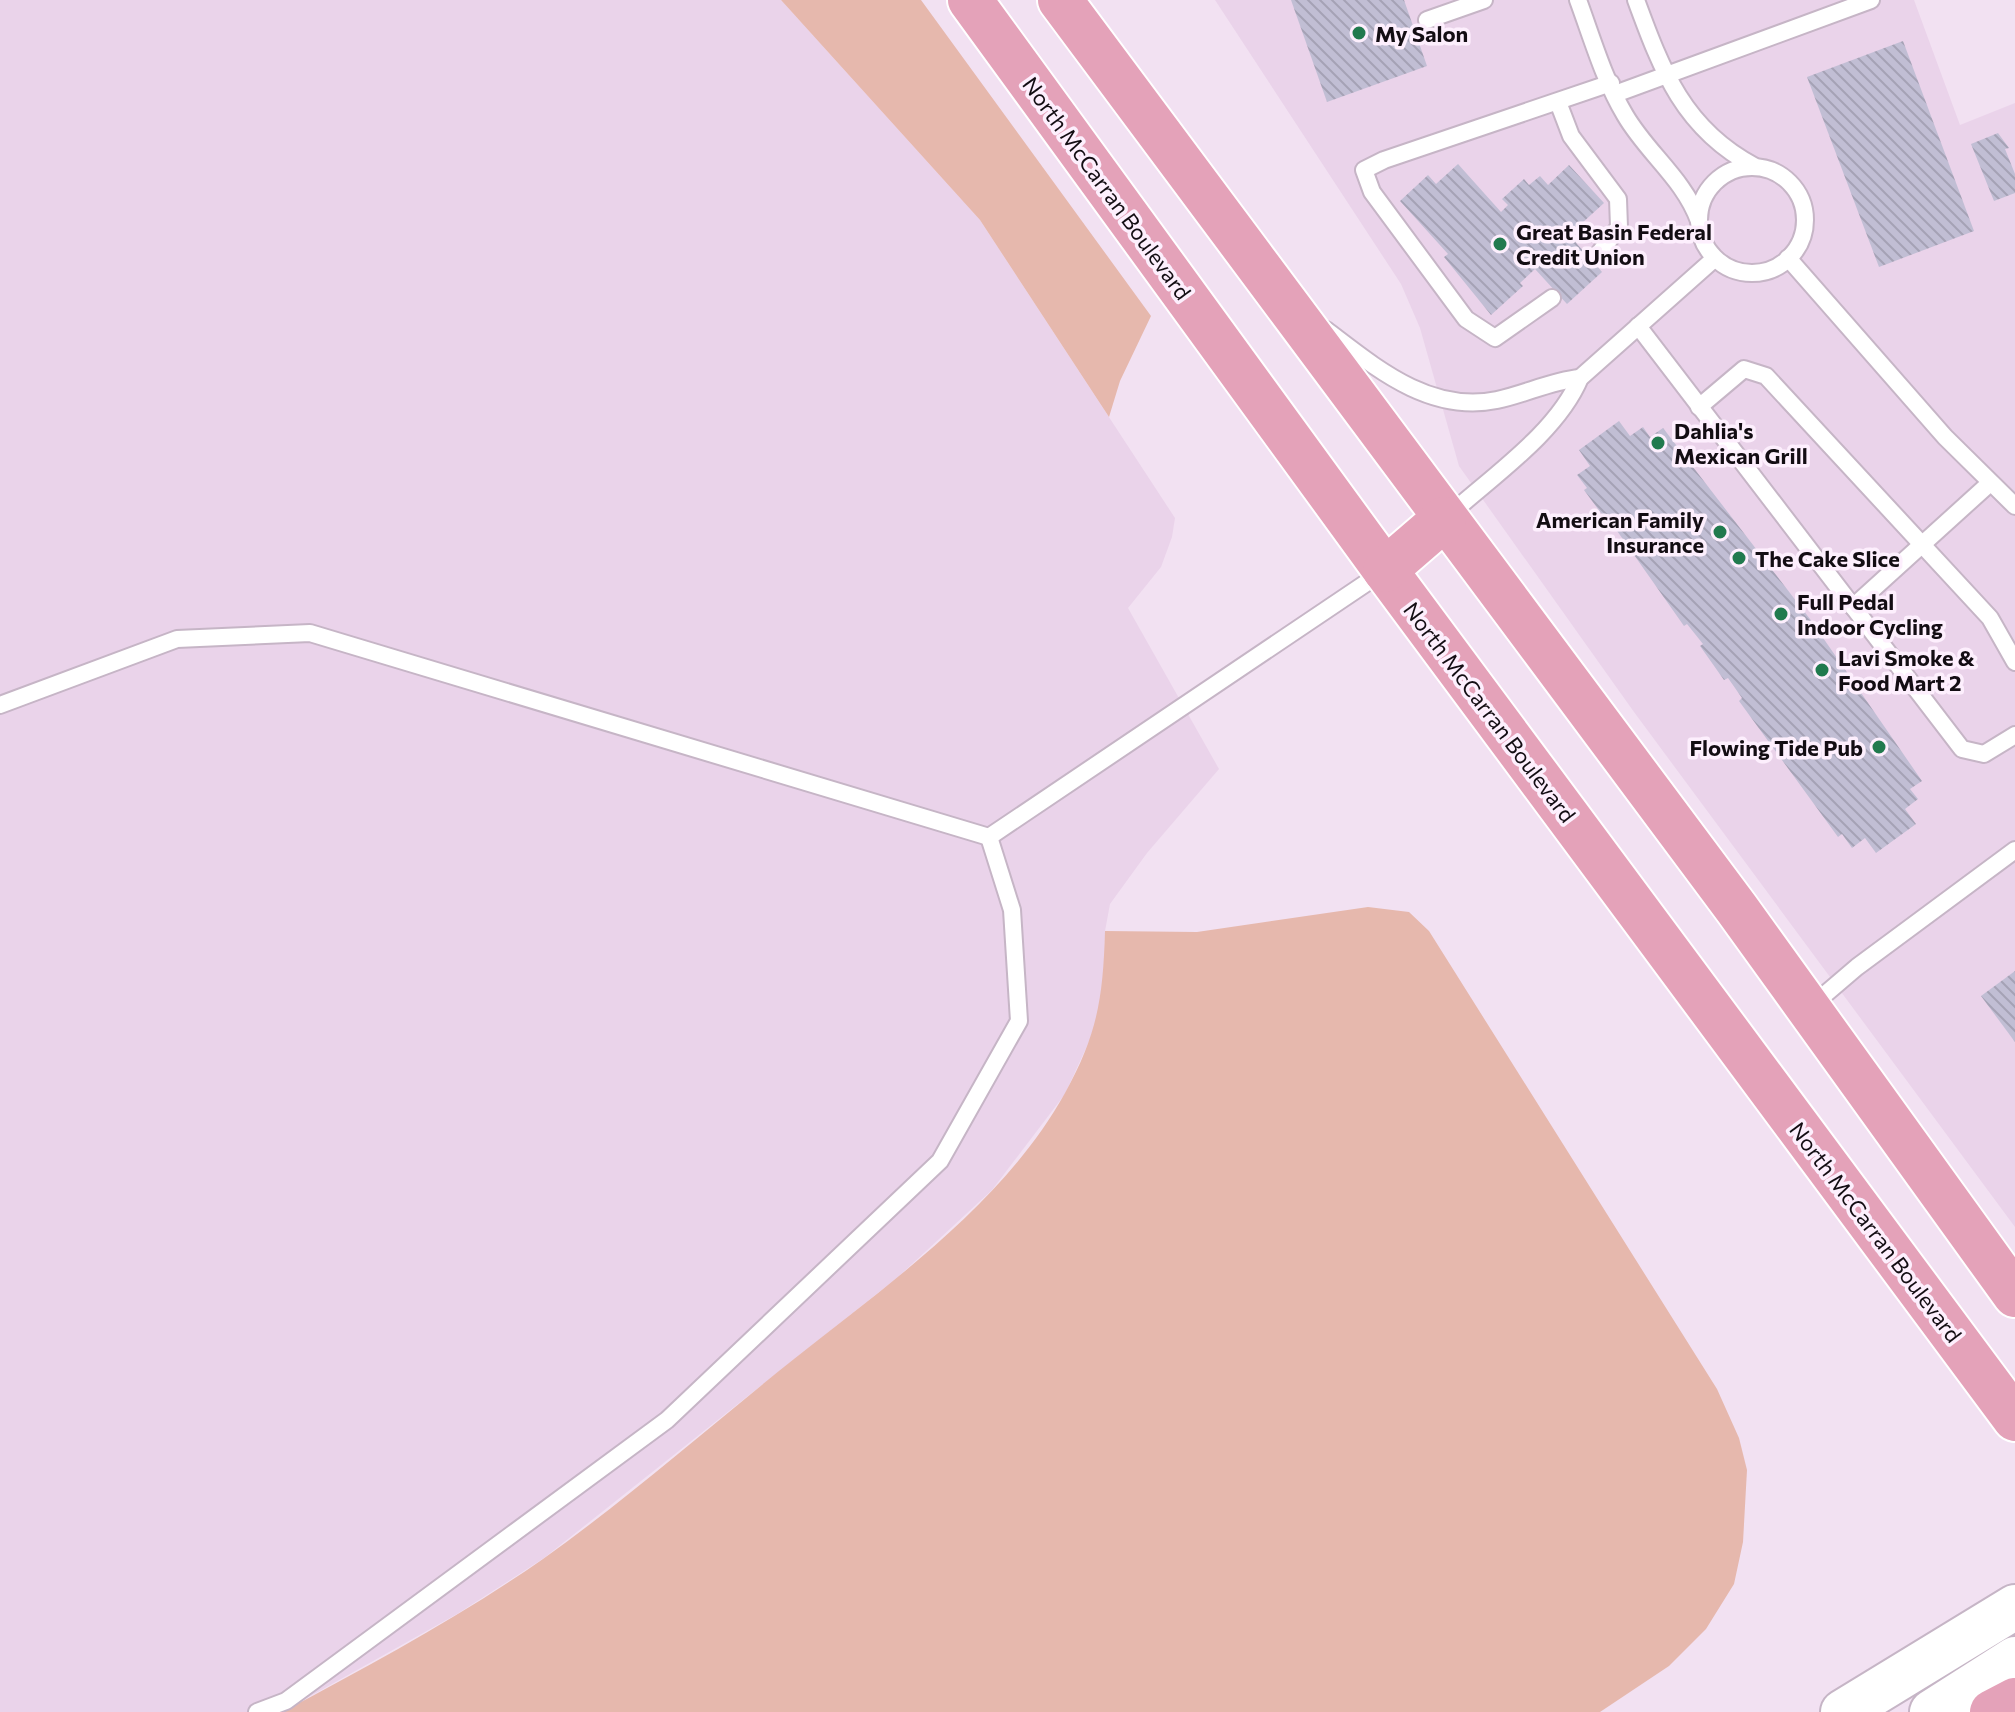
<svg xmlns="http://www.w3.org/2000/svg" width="2015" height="1712" font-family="Commissioner,sans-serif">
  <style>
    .built { fill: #ead3ea }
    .green { fill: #e6b8ad }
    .building { fill: url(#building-back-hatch) }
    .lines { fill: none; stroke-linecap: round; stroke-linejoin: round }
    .lane-casing { stroke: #c6b5c6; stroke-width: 20 }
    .secondary-casing { stroke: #c6b5c6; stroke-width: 48 }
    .primary-casing { stroke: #fff; stroke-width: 48 }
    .lane { stroke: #fff; stroke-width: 16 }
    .secondary { stroke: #fff; stroke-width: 44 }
    .primary { stroke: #e4a2b9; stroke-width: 44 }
    .poi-dot { fill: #217a4e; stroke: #fdeffd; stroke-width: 3 }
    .labels { text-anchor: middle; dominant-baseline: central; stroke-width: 7; stroke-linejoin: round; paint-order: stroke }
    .poi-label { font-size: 22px; font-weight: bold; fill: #130d13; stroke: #fdeffd; text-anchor: start }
    .street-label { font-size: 22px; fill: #130d13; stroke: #fdeffd }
  </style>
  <defs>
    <pattern id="building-back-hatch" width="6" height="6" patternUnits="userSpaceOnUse" patternTransform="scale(2)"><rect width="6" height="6" fill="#c1bed4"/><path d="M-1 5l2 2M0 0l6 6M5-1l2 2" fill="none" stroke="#a5a2b5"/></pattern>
  </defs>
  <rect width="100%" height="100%" fill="#f2e1f2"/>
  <g class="built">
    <path d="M 0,0 L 781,0 L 980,220 L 1175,518 L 1172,537 L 1161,567 L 1128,608 L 1219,769 L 1147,853 L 1110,904 L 1105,931 L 1104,992 L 1093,1033 L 1065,1094 L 992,1190 L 898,1277 L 544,1558 L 457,1614 L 282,1712 L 0,1712 Z"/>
    <path d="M 1215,0 L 1914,0 L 1960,125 L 2015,103 L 2015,1227 L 1634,712 L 1459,466 L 1420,328 L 1401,284 Z"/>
  </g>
  <g class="green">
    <path d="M 781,0 L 921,0 L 1151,316 L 1120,381 L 1109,417 L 980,220 Z"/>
    <path d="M 1368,907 L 1409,912 L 1429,931 L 1717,1389 L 1739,1438 L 1747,1470 L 1743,1542 L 1734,1584 L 1706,1629 L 1669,1666 L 1600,1712 L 282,1712 C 371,1665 461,1616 543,1559 C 630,1497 711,1425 794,1359 C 891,1282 1004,1203 1065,1093 C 1098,1033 1103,997 1105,931 L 1197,932 Z"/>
  </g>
  <g class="building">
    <path d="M 1291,0 L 1404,0 L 1427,66 L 1327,102 Z"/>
    <path d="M 1903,41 L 1974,231 L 1879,267 L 1807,77 Z"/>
    <path d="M 1998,133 L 2009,148 L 2005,149 L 2015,174 L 2015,193 L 1994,201 L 1971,144 Z"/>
    <path d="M 1458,164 L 1501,212 L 1508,205 L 1502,199 L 1524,179 L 1529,185 L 1540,176 L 1548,185 L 1569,165 L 1604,203 L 1569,235 L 1602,272 L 1567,304 L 1535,269 L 1520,283 L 1523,286 L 1491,315 L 1444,257 L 1448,254 L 1400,201 L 1428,175 L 1436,184 Z"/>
    <path d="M 1619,421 L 1630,436 L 1643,427 L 1650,437 L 1663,428 L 1810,619 L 1922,781 L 1910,789 L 1918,799 L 1905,809 L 1916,824 L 1876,853 L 1865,838 L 1852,848 L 1842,834 L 1838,837 L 1739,701 L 1742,698 L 1728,678 L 1724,680 L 1700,646 L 1703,644 L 1687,624 L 1684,626 L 1608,518 L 1606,520 L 1584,490 L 1587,488 L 1577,475 L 1590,466 L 1579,450 Z"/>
    <path d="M 2015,971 L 2015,1042 L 1981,996 Z"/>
  </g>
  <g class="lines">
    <defs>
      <g id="lane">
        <path d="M 1578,0 C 1592,38 1604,80 1625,115 C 1647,153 1684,179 1699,221"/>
        <path d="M 1636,0 C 1662,71 1684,129 1754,166"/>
        <path d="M 1427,20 L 1484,0"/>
        <path d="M 1615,94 L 1871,0"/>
        <path d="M 1558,102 L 1571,136 L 1618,199 L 1619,227 L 1597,256"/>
        <circle cx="1752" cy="220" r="53"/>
        <path d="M 1788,258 L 1945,437 L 2015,506"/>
        <path d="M 1552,298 L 1495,338 L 1466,319 L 1372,192 L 1364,170 L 1384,160 L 1611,83"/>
        <path d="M 1638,326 L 1962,749 L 1984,754 L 2015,735"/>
        <path d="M 1326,330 C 1375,367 1429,414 1497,400 C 1526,394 1550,381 1580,378"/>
        <path d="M 1699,407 L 1744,369 L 1766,376 L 1990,618 L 2015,662"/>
        <path d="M 1447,517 C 1491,477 1557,433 1580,378 L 1714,259"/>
        <path d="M 1853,607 L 1990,483"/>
        <path d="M 0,705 L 177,639 L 310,633 L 989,837"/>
        <path d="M 989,837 L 1384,571"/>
        <path d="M 1809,1008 L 1857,967 L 2015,850"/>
        <path d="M 257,1712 L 286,1701 L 667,1420 L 940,1161 L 1019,1021 L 1012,910 L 989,837"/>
      </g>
      <g id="secondary">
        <path d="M 1843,1712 L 2015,1607"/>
        <path d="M 1932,1712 L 2015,1659"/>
      </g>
      <g id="primary">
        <path d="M 970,0 L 1385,570 L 2015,1419"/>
        <path d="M 1060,0 L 1737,909 L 2015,1295"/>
        <path d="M 1385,570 L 1444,519"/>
        <path d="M 1992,1712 L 2015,1700"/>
      </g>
    </defs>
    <use href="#lane" class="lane-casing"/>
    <use href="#secondary" class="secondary-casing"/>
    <use href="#primary" class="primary-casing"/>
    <use href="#lane" class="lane"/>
    <use href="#secondary" class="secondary"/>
    <use href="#primary" class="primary"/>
  </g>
  <g class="poi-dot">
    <circle cx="1359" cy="33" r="8"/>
    <circle cx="1500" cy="244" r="8"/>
    <circle cx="1658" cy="443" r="8"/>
    <circle cx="1720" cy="532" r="8"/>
    <circle cx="1739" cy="558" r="8"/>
    <circle cx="1781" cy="614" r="8"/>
    <circle cx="1822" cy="670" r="8"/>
    <circle cx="1879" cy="747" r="8"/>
  </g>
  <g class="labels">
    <g class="poi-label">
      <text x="1375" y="33">My Salon</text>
      <text x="1516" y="231">Great Basin Federal<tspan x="1516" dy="25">Credit Union</tspan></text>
      <text x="1674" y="430">Dahlia's<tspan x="1674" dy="25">Mexican Grill</tspan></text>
      <text x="1704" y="519" text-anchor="end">American Family<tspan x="1704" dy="25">Insurance</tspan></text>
      <text x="1755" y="558">The Cake Slice</text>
      <text x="1797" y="601">Full Pedal<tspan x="1797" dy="25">Indoor Cycling</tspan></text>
      <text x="1838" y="657">Lavi Smoke &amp;<tspan x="1838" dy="25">Food Mart 2</tspan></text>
      <text x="1863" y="747" text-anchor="end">Flowing Tide Pub</text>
    </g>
    <g class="street-label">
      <text transform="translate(1107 188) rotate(54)">North McCarran Boulevard</text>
      <text transform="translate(1490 712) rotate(53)">North McCarran Boulevard</text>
      <text transform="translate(1876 1232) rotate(53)">North McCarran Boulevard</text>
    </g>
  </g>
</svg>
